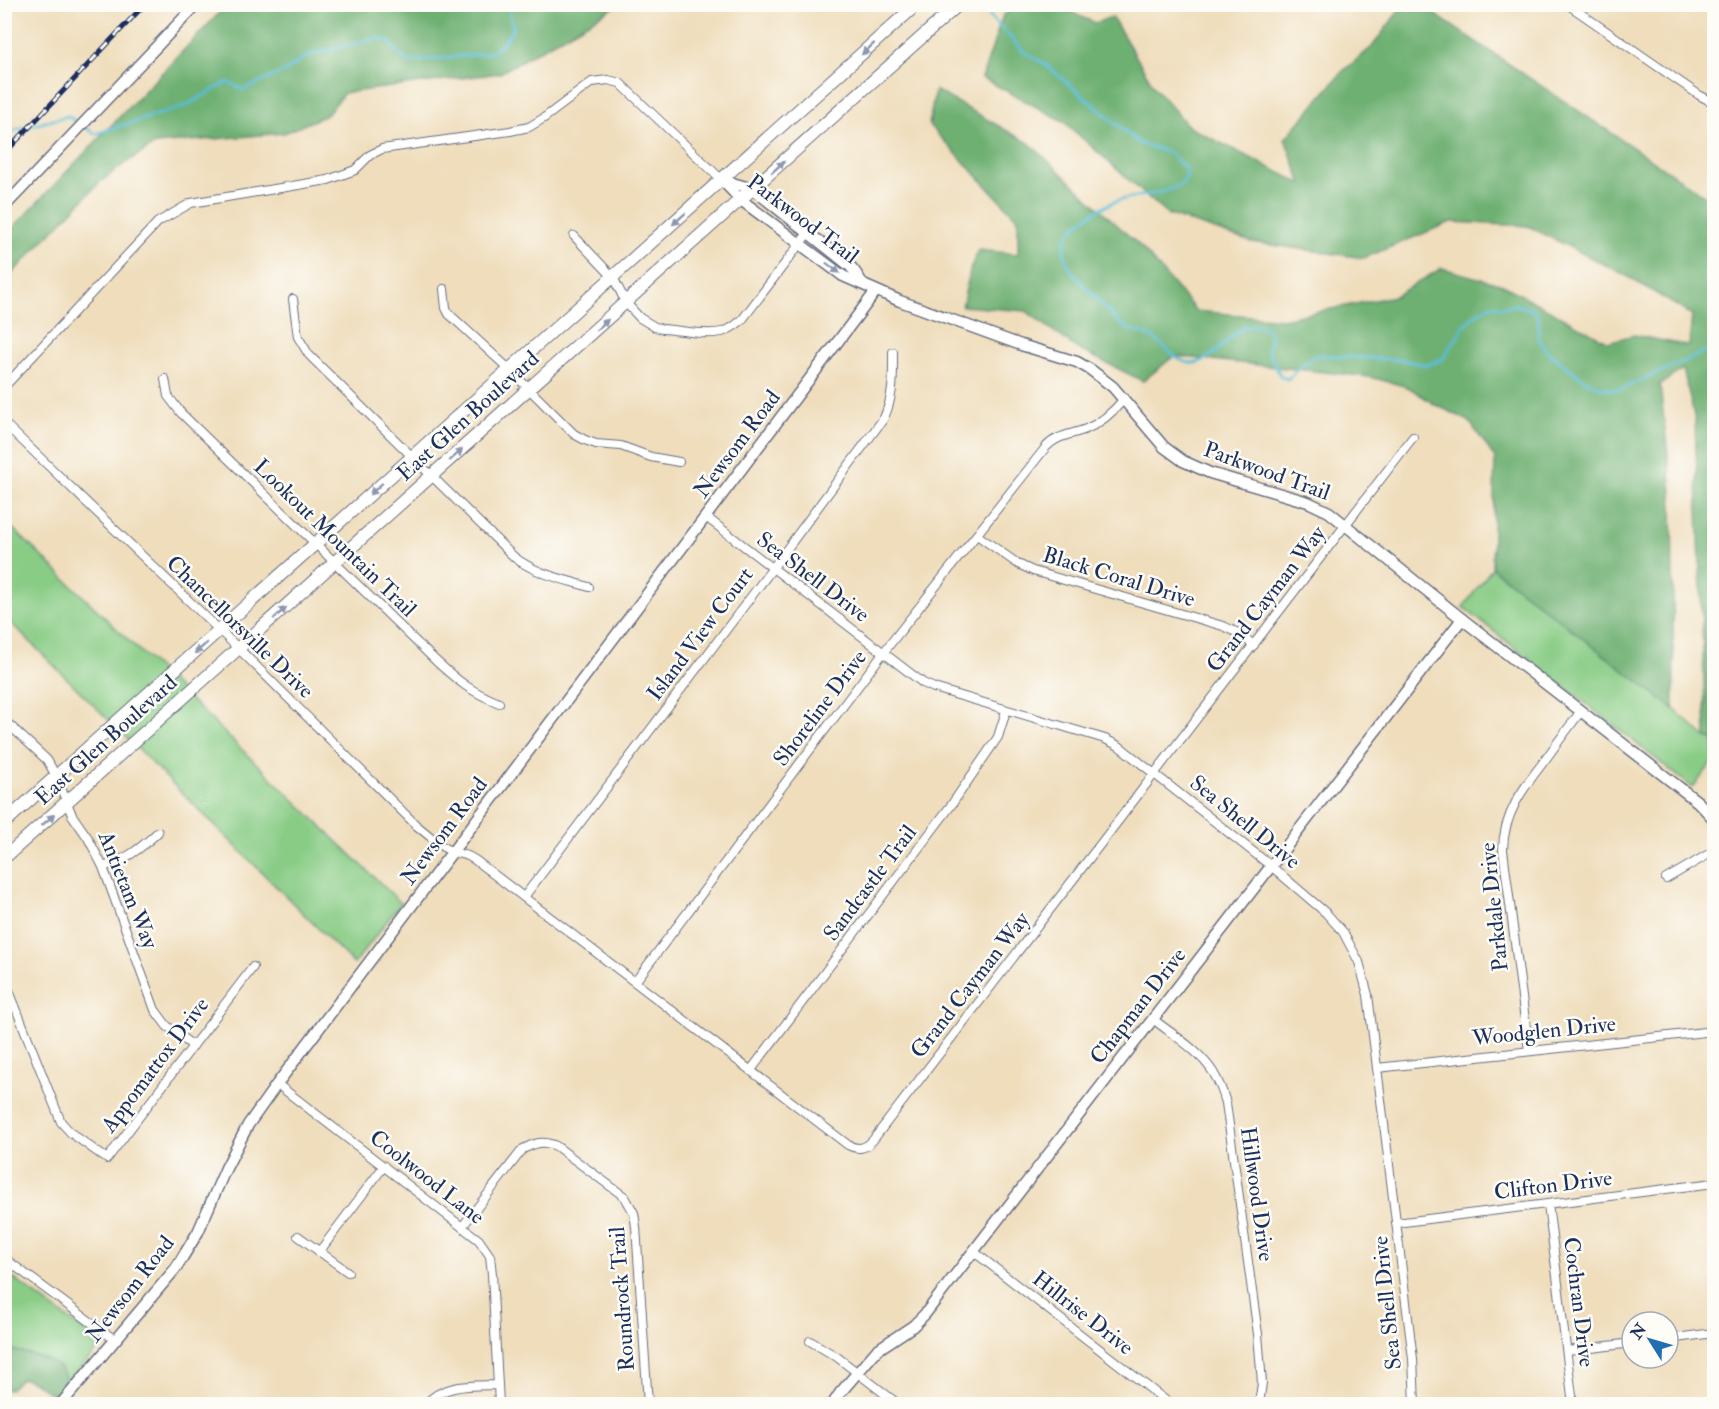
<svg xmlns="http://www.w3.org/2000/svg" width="1719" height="1409" font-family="'IM FELL Double Pica',serif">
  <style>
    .green { fill: #88cc85; stroke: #527e72; stroke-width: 1.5 }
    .forest { fill: #6eb072; stroke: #447068; stroke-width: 1.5 }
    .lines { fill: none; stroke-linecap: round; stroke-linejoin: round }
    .stream { stroke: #58bdd6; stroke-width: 3 }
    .minor-casing { stroke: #656c7f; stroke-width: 10 }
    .tertiary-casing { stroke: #656c7f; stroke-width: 13 }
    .secondary-casing { stroke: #656c7f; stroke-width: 14 }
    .minor { stroke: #fff; stroke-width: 8 }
    .tertiary { stroke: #fff; stroke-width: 10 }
    .secondary { stroke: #fff; stroke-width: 12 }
    .rail-casing { stroke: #1b2f5e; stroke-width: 5 }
    .rail { stroke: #fdfcf7; stroke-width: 3; stroke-dasharray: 9; stroke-linecap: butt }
    .oneway { fill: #8d97ae }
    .labels { text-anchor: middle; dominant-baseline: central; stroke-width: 5; stroke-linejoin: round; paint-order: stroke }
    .street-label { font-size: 22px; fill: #1b2f5e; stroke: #fdfcf7 }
  </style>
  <rect width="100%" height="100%" fill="#fdfcf7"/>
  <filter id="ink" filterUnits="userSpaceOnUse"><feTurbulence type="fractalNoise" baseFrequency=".0167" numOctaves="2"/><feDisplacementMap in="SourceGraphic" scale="12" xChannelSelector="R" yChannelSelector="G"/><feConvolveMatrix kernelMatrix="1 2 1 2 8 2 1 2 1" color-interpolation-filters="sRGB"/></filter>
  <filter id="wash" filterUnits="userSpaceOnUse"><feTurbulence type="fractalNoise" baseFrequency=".008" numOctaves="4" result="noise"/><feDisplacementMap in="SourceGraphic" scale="24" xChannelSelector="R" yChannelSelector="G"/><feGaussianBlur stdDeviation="1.35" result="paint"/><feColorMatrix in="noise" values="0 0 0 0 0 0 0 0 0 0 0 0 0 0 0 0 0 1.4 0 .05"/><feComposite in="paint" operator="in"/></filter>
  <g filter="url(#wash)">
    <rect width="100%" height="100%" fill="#efddbb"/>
    <g class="green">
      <path d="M 4,520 L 401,903 L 354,964 L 5,617 Z"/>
      <path d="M 1492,568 L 1674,709 L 1706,738 L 1714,740 L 1714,760 L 1693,788 L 1463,607 Z"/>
      <path d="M 5,1272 L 98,1341 L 99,1348 L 65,1384 C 65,1358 23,1354 5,1348 Z"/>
    </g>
    <g class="forest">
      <path d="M 228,4 L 618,4 L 618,5 L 500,73 L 344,93 L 327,115 L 284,133 L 155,144 L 127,162 L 99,183 L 5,281 L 5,236 Z"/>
      <path d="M 1021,5 L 1055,5 L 1095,23 L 1112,17 L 1155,88 L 1189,127 L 1302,184 L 1285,139 L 1343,71 L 1372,47 L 1403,5 L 1421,5 L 1714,202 L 1714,740 L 1706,738 L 1695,420 L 1683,369 L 1660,385 L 1672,491 L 1674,709 L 1492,568 L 1495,458 L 1469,421 L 1436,405 L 1408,387 L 1370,377 L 1174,356 L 1143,381 L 1078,349 L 1026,311 L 962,306 L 971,267 L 979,250 L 1018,254 L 1018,219 L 929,125 L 935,90 L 1029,143 L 1141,247 L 1196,311 L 1282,319 L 1395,296 L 1442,268 L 1503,285 L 1608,342 L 1634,335 L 1689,346 L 1692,315 L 1627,276 L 1528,226 L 1451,222 L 1364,258 L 1251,242 L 1167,214 L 1063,121 L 982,78 L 1003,15 Z"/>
      <path d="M 5,1348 C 21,1353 65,1357 65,1381 C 65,1388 58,1393 53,1395 C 46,1391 29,1376 21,1379 C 14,1383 15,1389 5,1390 Z"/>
    </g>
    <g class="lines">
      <g class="stream">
        <path d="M 985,4 L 990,16 L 1024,52 L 1045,64 L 1139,143 L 1170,153 L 1187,170 L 1185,181 C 1167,196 1142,194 1120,200 C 1103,205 1064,227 1064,248 C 1064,267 1080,281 1092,294 C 1103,305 1114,321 1128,329 C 1137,333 1146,333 1153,338 C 1168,348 1176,364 1195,363 C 1199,363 1203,360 1207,358 C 1230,346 1237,315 1267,329 L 1271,337 L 1268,351 L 1281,377 L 1288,379 L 1302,365 L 1316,355 L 1402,360 L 1427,365 L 1443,359 L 1466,323 L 1479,312 L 1491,305 L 1502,307 L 1516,305 L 1530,309 L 1538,315 L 1539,339 L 1547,352 L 1585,380 L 1601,388 L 1619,390 L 1714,348"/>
        <path d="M 85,127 L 95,134 L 185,106 L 228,82 L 243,90 L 287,70 L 309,55 L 377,38 L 387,40 L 407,62 L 490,53 L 502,44 L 513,29 L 508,4"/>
        <path d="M 4,133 L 68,116 L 79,124"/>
      </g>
    </g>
  </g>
  <g filter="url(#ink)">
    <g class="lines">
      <defs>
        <g id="minor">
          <path d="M 1567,4 L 1699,95 L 1714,103"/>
          <path d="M 574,236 L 613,277 L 626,303 L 640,318 L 655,327 L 663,329 C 680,330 705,336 722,332 C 730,330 736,325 742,320 L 808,233"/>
          <path d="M 444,289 L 446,308 L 449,314 L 510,370 L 574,434 L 585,440 L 596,444 L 621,446 L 651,457 L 679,462"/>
          <path d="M 293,299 L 298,337 L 309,355 L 514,557 C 536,574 563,579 589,587"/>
          <path d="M 165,379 L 168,396 L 181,413 L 436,661 C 459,682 470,691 499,703"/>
          <path d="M 4,387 L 158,222 L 191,203 L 328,180 L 355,170 L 370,155 L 382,149 L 510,131 L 529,127 L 544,118 L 592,82 L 608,80 L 620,83 L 722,180"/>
          <path d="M 4,423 L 239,649 L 416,825 L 443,847 L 453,852 L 468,856 L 475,860 L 848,1145 C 858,1150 865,1149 873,1140 L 1413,437"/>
          <path d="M 706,517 L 923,683 L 934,688 L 1105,739 L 1119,746 L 1271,866 L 1326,913 L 1343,932 L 1359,962 L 1368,995 L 1413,1359 L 1415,1404"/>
          <path d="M 977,535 L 1018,564 L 1033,571 L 1223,626 L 1236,632 L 1254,645"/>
          <path d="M 4,720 L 47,760 L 56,776 L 72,815 L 88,838 L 103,867 L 155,1010 L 167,1026 L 193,1046"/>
          <path d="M 103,867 C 127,859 140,849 158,832"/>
          <path d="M 1666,879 L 1714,851"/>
          <path d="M 524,897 L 772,569 L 884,418 C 894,395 893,377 893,352"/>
          <path d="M 4,978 L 61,1122 L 71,1133 L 107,1159 L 253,967"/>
          <path d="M 635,982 L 883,653 L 1046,447 C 1057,435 1071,435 1086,429 C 1101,423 1114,411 1124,399"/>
          <path d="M 1153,1019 C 1173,1035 1199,1050 1213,1072 C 1219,1082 1223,1092 1226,1103 L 1258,1334 L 1262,1383 L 1259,1404"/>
          <path d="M 1529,1051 L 1503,850 C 1503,814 1524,787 1545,760 C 1557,743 1569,727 1581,711"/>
          <path d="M 1377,1068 L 1714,1031"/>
          <path d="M 751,1070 L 952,804 L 998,737 L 1006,711"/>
          <path d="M 277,1084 L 479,1240 L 490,1256 L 492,1274 L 499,1404"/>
          <path d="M 1548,1204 L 1573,1404"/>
          <path d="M 1396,1223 L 1714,1183"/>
          <path d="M 462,1227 L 523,1149 C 535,1143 543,1140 556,1146 L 625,1197 L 634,1213 L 636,1227 L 648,1404"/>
          <path d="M 298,1236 L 348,1272"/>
          <path d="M 973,1251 L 1170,1404"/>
          <path d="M 319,1252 L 384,1166"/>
          <path d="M 4,1258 L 115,1340"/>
          <path d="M 1668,1339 L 1714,1333"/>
          <path d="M 810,1341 L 837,1357 L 898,1404"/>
          <path d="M 1567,1351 L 1632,1343"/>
          <path d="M 426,1404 C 443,1383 473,1386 498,1385"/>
        </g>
        <g id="tertiary">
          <path d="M 722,180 L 741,200 L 843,276 L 900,301 L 1021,345 L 1077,362 L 1091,370 L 1113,387 L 1164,447 L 1183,461 L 1210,473 L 1308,502 L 1329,512 L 1462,619 L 1698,802 L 1714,819"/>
          <path d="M 722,180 L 753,189 L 850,266 L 855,272 L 862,283"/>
          <path d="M 4,207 L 197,4"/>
          <path d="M 61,1404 L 176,1268 L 198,1232 L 226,1168 L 248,1125 L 277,1084 L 876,291"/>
          <path d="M 833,1404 L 840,1393 L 877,1350 L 913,1326 L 925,1314 L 1462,619"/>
        </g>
        <g id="secondary">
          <path d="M 4,823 L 917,4"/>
          <path d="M 4,858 L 959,4"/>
        </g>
      </defs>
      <use href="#minor" class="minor-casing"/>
      <use href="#tertiary" class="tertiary-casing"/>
      <use href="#secondary" class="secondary-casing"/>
      <use href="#minor" class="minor"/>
      <use href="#tertiary" class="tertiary"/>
      <use href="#secondary" class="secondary"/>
      <defs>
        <path id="rail" d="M 4,154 L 145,4"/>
      </defs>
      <use href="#rail" class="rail-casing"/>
      <use href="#rail" class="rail"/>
    </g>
    <defs><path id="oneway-solid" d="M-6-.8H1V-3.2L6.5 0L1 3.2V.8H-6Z" transform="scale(1.5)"/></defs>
    <g class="oneway">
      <use href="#oneway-solid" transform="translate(868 49) rotate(138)"/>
      <use href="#oneway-solid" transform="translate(778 167) rotate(-42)"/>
      <use href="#oneway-solid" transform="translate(679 219) rotate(138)"/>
      <use href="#oneway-solid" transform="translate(833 268) rotate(37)"/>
      <use href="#oneway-solid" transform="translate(602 325) rotate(-42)"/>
      <use href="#oneway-solid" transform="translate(456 455) rotate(-42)"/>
      <use href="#oneway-solid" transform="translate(376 489) rotate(138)"/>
      <use href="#oneway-solid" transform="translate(280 613) rotate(-42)"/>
      <use href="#oneway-solid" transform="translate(201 648) rotate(139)"/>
      <use href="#oneway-solid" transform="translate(48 820) rotate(-41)"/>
    </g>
  </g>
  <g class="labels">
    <g class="street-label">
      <text transform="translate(803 219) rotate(37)">Parkwood Trail</text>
      <text transform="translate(468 416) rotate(-42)">East Glen Boulevard</text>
      <text transform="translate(737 444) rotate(-53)">Newsom Road</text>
      <text transform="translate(1267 471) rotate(20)">Parkwood Trail</text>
      <text transform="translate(335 538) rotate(44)">Lookout Mountain Trail</text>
      <text transform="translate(813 577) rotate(37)">Sea Shell Drive</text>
      <text transform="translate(1119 577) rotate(17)">Black Coral Drive</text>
      <text transform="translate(1266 599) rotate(-52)">Grand Cayman Way</text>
      <text transform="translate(240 627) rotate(44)">Chancellorsville Drive</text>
      <text transform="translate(700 634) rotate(-53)">Island View Court</text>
      <text transform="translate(820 708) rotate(-53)">Shoreline Drive</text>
      <text transform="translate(106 740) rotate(-42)">East Glen Boulevard</text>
      <text transform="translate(1245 822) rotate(39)">Sea Shell Drive</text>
      <text transform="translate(444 831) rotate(-53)">Newsom Road</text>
      <text transform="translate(870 883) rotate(-53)">Sandcastle Trail</text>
      <text transform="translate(128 890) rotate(68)">Antietam Way</text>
      <text transform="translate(1494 907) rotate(-96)">Parkdale Drive</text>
      <text transform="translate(970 985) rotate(-52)">Grand Cayman Way</text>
      <text transform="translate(1138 1006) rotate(-52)">Chapman Drive</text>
      <text transform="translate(1544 1031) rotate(-6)">Woodglen Drive</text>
      <text transform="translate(155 1065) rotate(-53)">Appomattox Drive</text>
      <text transform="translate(427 1177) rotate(38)">Coolwood Lane</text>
      <text transform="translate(1553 1185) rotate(-7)">Clifton Drive</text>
      <text transform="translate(1257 1194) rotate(82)">Hillwood Drive</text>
      <text transform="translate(130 1289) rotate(-52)">Newsom Road</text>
      <text transform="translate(622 1299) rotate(-94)">Roundrock Trail</text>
      <text transform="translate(1579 1302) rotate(83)">Cochran Drive</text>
      <text transform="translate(1387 1303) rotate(-96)">Sea Shell Drive</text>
      <text transform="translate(1083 1313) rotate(38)">Hillrise Drive</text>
    </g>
  </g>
  <rect width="1719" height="1409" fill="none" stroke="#fdfcf7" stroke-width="24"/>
  <g transform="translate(1650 1340) rotate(307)"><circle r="28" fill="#fdfcf7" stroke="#a3aaba" stroke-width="1.5"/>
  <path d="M0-4.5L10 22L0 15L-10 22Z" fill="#1f6fb2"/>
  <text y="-9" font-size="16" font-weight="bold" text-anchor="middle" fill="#1b2f5e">N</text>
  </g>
</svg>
